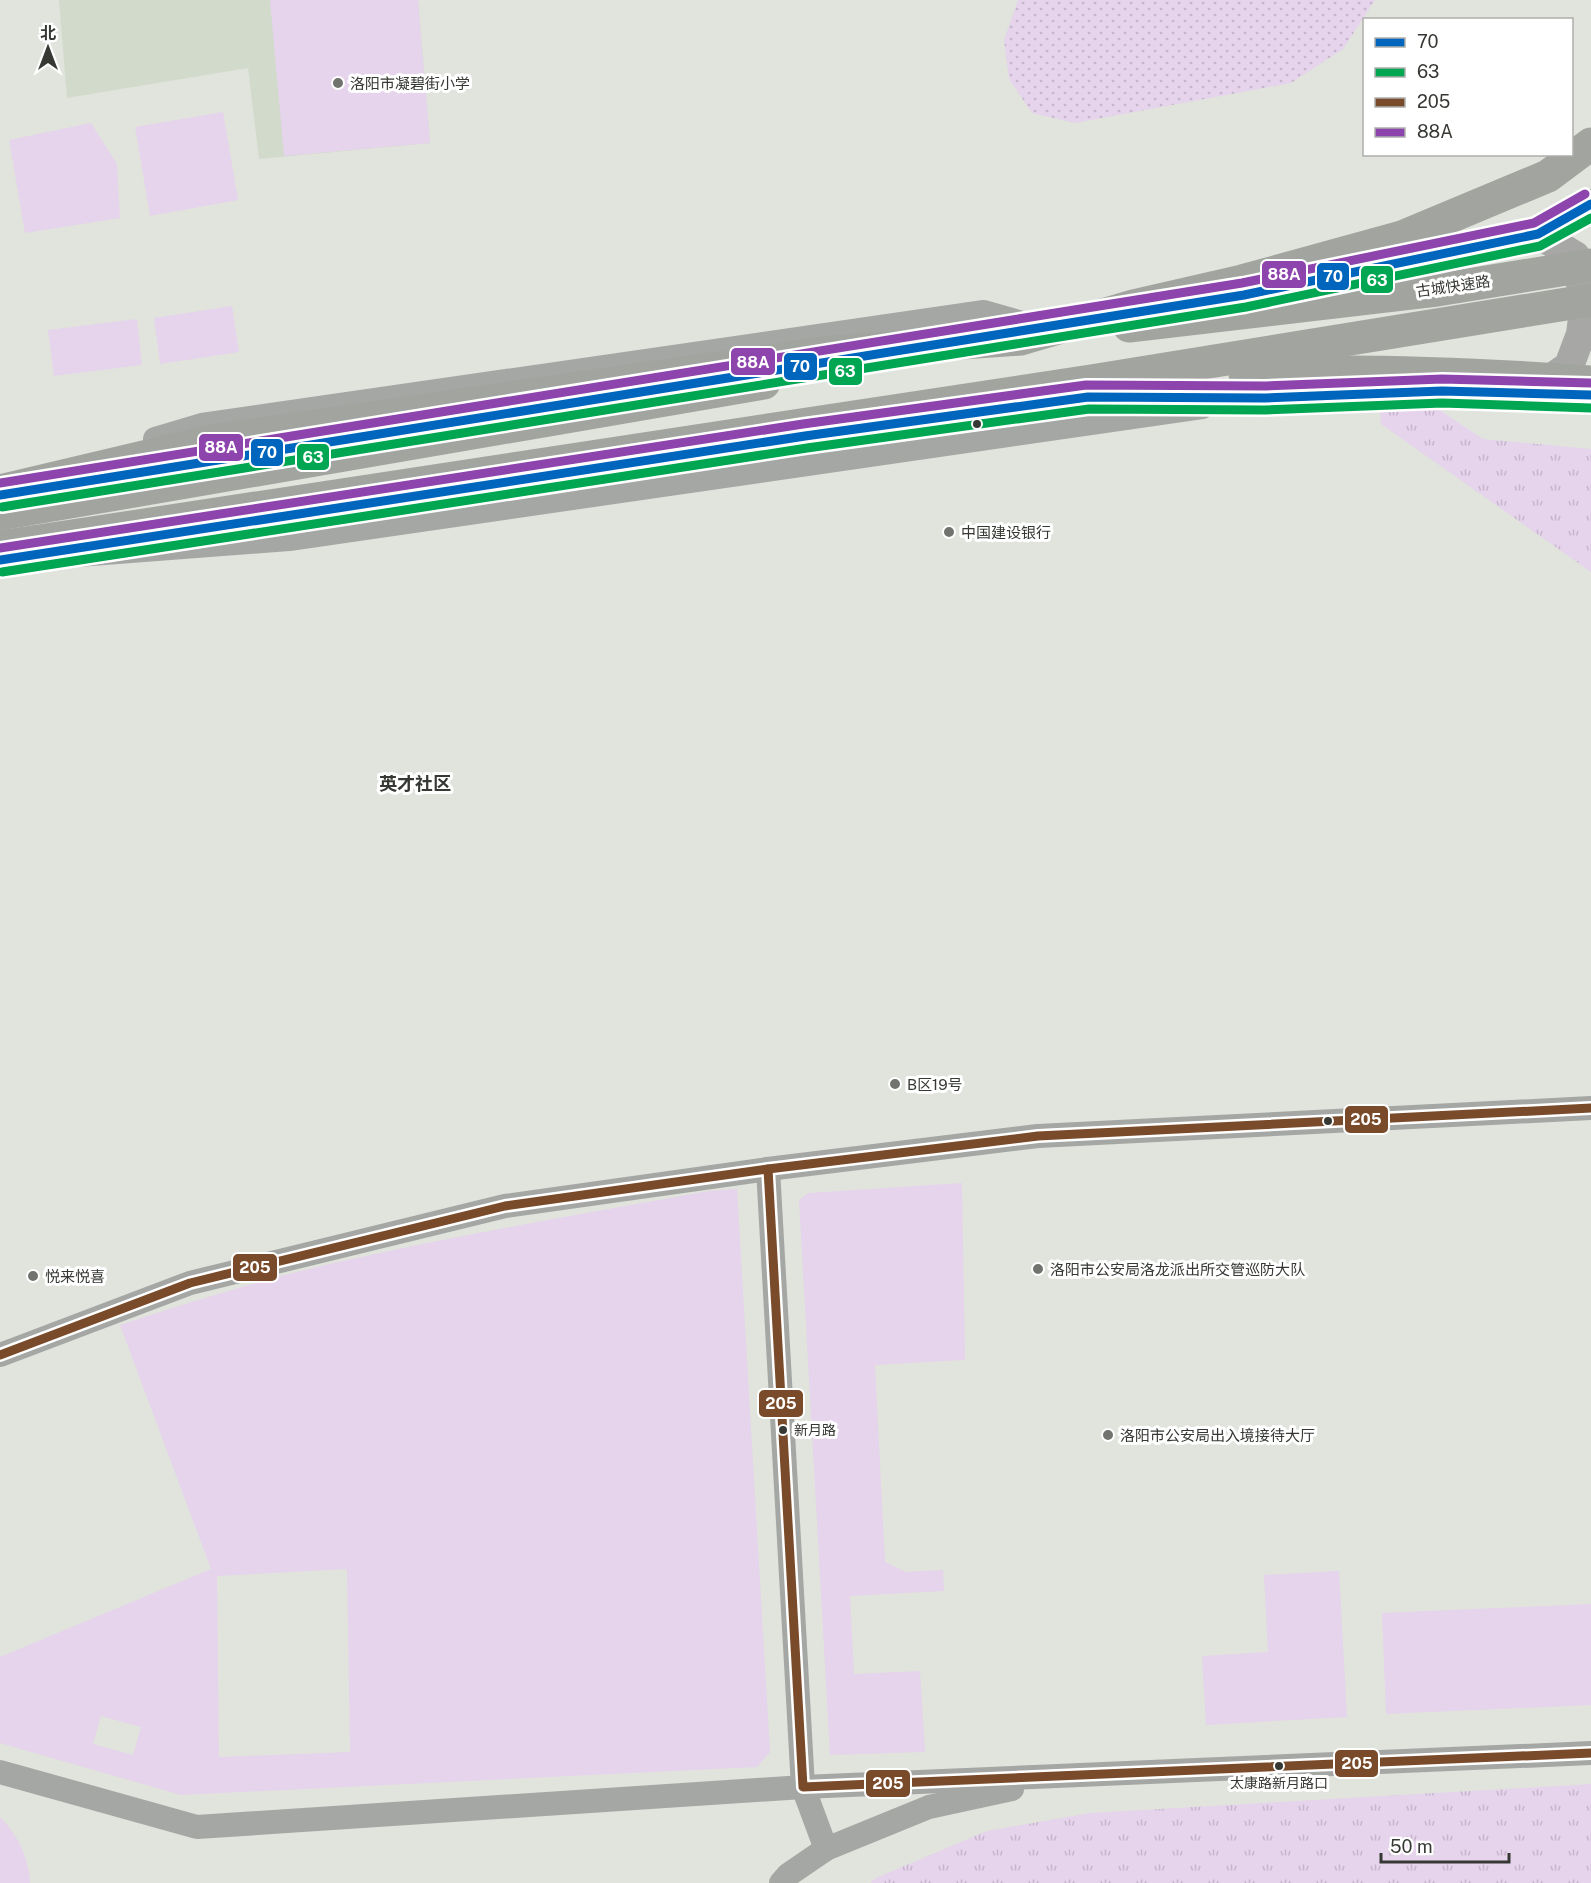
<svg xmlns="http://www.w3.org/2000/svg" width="1591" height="1883" font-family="'Public Sans','Noto Sans SC',sans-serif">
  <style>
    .built { fill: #d2dacc }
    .grass { fill: #e6d3ec; fill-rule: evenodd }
    .park { fill: url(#park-tufts) }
    .garden { fill: url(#garden-dots) }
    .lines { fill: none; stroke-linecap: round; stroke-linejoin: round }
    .minor { stroke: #a5a7a4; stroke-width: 24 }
    .major { stroke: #a7a8a5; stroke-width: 30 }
    .highway { stroke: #a2a4a0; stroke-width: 33 }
    .bus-1-casing { stroke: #fff; stroke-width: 14 }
    .bus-2-casing { stroke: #fff; stroke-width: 14 }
    .bus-3-casing { stroke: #fff; stroke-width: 14 }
    .bus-4-casing { stroke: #fff; stroke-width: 14 }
    .bus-1 { stroke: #0065bd; stroke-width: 9 }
    .bus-2 { stroke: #00a651; stroke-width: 9 }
    .bus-3 { stroke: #7a4b2a; stroke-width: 9 }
    .bus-4 { stroke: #8e44ad; stroke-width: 9 }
    .poi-dot { fill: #71746e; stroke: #fff; stroke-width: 2 }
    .bus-dot { fill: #353833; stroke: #fff; stroke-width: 2 }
    .labels { text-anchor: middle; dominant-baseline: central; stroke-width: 6; stroke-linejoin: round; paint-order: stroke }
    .bus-label { font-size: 14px; fill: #353833; stroke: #fff; text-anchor: start }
    .poi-label { font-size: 15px; fill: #353833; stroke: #fff; text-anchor: start }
    .street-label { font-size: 15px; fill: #353833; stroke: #fff }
    .quarter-label { font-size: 18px; font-weight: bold; fill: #353833; stroke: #fff }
    .line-badge { stroke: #fff; stroke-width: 2 }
    .badge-label { font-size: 16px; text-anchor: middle; font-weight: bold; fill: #fff }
  </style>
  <defs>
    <pattern id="park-tufts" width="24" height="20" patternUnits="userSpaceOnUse" patternTransform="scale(1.5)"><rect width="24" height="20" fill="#e6d3ec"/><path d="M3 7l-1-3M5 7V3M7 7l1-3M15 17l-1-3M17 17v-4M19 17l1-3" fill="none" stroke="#c6b6cb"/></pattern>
    <pattern id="garden-dots" width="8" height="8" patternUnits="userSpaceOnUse" patternTransform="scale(1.5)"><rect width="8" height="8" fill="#e6d3ec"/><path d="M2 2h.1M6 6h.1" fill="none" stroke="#c6b6cb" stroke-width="1.8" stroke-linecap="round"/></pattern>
  </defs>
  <rect width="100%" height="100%" fill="#e0e4dc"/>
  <path class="built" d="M 59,0 L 418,0 L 430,143 L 259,159 L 248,68 L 67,98 Z"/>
  <g class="grass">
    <path d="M 270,0 L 418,0 L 430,143 L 284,156 Z"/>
    <path d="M 223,112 L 238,200 L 150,216 L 135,127 Z"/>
    <path d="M 91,123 L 117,164 L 120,218 L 25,233 L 9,140 Z"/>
    <path d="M 232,306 L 239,352 L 160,364 L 154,318 Z"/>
    <path d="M 137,319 L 142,365 L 54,376 L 48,330 Z"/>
    <path d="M 962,1183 L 965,1360 L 875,1365 L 885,1562 L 906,1572 L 943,1570 L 944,1591 L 850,1596 L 854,1674 L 920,1671 L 925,1752 L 830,1755 L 799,1200 L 809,1193 Z"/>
    <path d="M 737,1189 L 770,1752 L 757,1767 L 181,1795 L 0,1743 L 0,1657 L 211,1569 L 120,1325 C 193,1301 267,1278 343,1261 C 464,1234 587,1213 709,1191 ZM 347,1569 L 350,1752 L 219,1757 L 217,1576 ZM 101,1716 L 141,1727 L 133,1755 L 93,1744 Z"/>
    <path d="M 1339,1571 L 1347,1717 L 1206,1725 L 1202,1656 L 1268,1652 L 1264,1575 Z"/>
    <path d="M 1591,1604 L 1591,1705 L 1386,1714 L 1382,1613 Z"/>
    <path d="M 0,1817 C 17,1834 29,1858 30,1883 L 0,1883 Z"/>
  </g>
  <g class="park">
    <path d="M 1417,404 L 1438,409 L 1483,439 L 1591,449 L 1591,572 L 1381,424 L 1380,410 Z"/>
    <path d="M 1591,1784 L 1591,1883 L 870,1883 L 876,1878 L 987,1831 L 1090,1813 Z"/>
  </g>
  <path class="garden" d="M 1018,0 L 1375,0 L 1343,49 L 1291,83 L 1075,123 L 1032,113 L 1009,79 L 1004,40 Z"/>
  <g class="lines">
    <g class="minor">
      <path d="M 155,439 L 202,425 L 984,312 L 1040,328"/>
      <path d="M 0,561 L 289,539 L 1202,407"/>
      <path d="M 768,1169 L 803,1787 L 826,1849"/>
      <path d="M 0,1355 L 190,1283 L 505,1206 L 768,1169 L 1038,1136 L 1591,1108"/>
      <path d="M 0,1772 L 197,1827 L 803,1787 L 1591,1753"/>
      <path d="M 781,1883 L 788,1875 L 826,1849 L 929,1807 L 1012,1789"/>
    </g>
    <g class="major">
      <path d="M 1538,234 L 1575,256 L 1585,303 L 1581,334 L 1569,366 L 1539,387"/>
      <path d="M 1248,294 L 1538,234 L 1591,204"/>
      <path d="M 1053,402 C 1122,392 1193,399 1263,398 C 1342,398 1420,390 1500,392"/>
      <path d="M 128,474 L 247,455"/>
    </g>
    <g class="highway">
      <path d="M 1129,326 L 1437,290 L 1591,265"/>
      <path d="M 1245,374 C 1359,369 1477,374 1591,382"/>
      <path d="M 0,491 L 211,441 L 829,352 L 1021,339 L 1133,306 L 1242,281 L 1402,237 L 1548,176 L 1591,144"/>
      <path d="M 0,514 L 764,383"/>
      <path d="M 0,547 L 1091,381 L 1591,300"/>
    </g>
    <defs>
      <g id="bus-1">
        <path d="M 0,495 L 1244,295 L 1538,234 L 1591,204"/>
        <path d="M 0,560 L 805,436 L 1088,397 L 1265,398 L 1442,391 L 1591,395"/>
      </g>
      <g id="bus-2">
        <path d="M 2,507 L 1246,307 L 1540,246 L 1591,218"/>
        <path d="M 2,572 L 807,448 L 1089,409 L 1265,410 L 1442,403 L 1591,408"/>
      </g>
      <g id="bus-3">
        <path d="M 768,1169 L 803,1787 L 1591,1753"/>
        <path d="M 0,1355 L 190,1283 L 505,1206 L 768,1169 L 1038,1136 L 1591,1108"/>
      </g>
      <g id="bus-4">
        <path d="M 0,483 L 1242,283 L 1534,223 L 1585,194"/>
        <path d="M 0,548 L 803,424 L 1086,385 L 1265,386 L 1442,379 L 1591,383"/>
      </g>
    </defs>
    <use href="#bus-1" class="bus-1-casing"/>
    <use href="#bus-2" class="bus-2-casing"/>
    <use href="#bus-3" class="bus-3-casing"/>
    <use href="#bus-4" class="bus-4-casing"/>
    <use href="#bus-1" class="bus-1"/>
    <use href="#bus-2" class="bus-2"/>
    <use href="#bus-3" class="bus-3"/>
    <use href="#bus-4" class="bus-4"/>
  </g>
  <g class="poi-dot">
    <circle cx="338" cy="83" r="6"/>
    <circle cx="949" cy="532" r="6"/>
    <circle cx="895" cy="1084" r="6"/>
    <circle cx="1038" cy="1269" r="6"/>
    <circle cx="33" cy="1276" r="6"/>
    <circle cx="1108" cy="1435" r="6"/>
  </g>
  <g class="bus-dot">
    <circle cx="977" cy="424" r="5"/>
    <circle cx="1328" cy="1121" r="5"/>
    <circle cx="783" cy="1430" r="5"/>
    <circle cx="1279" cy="1766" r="5"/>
  </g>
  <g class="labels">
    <g class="bus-label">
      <text x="794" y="1430">新月路</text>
      <text x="1279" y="1783" text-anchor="middle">太康路新月路口</text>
    </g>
    <g class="poi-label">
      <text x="350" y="83">洛阳市凝碧街小学</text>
      <text x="961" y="532">中国建设银行</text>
      <text x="907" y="1084">B区19号</text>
      <text x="1050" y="1269">洛阳市公安局洛龙派出所交管巡防大队</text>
      <text x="45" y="1276">悦来悦喜</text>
      <text x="1120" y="1435">洛阳市公安局出入境接待大厅</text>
    </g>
    <g class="street-label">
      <text transform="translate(1453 286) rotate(-8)">古城快速路</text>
    </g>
    <g class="quarter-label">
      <text x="415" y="783">英才社区</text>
    </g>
  </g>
  <g class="line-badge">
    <rect x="1261" y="260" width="46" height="29" rx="6" fill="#8e44ad"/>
    <rect x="1316" y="262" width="34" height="29" rx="6" fill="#0065bd"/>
    <rect x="1360" y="265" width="34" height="29" rx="6" fill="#00a651"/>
    <rect x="730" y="347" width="46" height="29" rx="6" fill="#8e44ad"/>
    <rect x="783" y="352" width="35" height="29" rx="6" fill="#0065bd"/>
    <rect x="828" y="357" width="35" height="29" rx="6" fill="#00a651"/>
    <rect x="198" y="433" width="46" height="29" rx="6" fill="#8e44ad"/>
    <rect x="250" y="438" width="34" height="29" rx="6" fill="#0065bd"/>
    <rect x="296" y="443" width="34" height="28" rx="6" fill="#00a651"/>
    <rect x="1344" y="1105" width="45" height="29" rx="6" fill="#7a4b2a"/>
    <rect x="232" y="1253" width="46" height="29" rx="6" fill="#7a4b2a"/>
    <rect x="758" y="1389" width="46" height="29" rx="6" fill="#7a4b2a"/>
    <rect x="1334" y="1749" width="45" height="29" rx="6" fill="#7a4b2a"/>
    <rect x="865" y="1769" width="46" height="29" rx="6" fill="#7a4b2a"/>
  </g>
  <g class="badge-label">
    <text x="1284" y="280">88A</text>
    <text x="1333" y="282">70</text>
    <text x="1377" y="286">63</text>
    <text x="753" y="368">88A</text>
    <text x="800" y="372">70</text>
    <text x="845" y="377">63</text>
    <text x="221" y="453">88A</text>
    <text x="267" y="458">70</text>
    <text x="313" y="463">63</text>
    <text x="1366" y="1125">205</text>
    <text x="255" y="1273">205</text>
    <text x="781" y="1409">205</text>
    <text x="1357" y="1769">205</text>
    <text x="888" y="1789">205</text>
  </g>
  <rect x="1363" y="18" width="210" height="138" fill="#ffffff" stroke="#aeafad" stroke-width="1.5"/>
  <rect x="1375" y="38" width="30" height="9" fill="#0065bd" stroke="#aeafad" stroke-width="1.5"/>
  <text x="1417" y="48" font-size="18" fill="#353833">70</text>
  <rect x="1375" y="68" width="30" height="9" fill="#00a651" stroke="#aeafad" stroke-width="1.5"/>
  <text x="1417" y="78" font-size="18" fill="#353833">63</text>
  <rect x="1375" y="98" width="30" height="9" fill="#7a4b2a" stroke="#aeafad" stroke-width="1.5"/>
  <text x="1417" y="108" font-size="18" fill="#353833">205</text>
  <rect x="1375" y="128" width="30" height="9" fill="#8e44ad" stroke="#aeafad" stroke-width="1.5"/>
  <text x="1417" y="138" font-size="18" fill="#353833">88A</text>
  <g transform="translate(48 48)" stroke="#ffffff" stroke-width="4.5" paint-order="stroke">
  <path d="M0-4.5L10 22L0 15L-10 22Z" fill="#353833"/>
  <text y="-9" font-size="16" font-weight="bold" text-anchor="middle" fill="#353833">北</text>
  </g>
  <path d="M1381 1853v9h128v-9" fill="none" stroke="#353833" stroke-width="3"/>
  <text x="1390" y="1853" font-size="18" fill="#353833" stroke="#ffffff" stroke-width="4.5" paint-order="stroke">50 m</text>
</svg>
